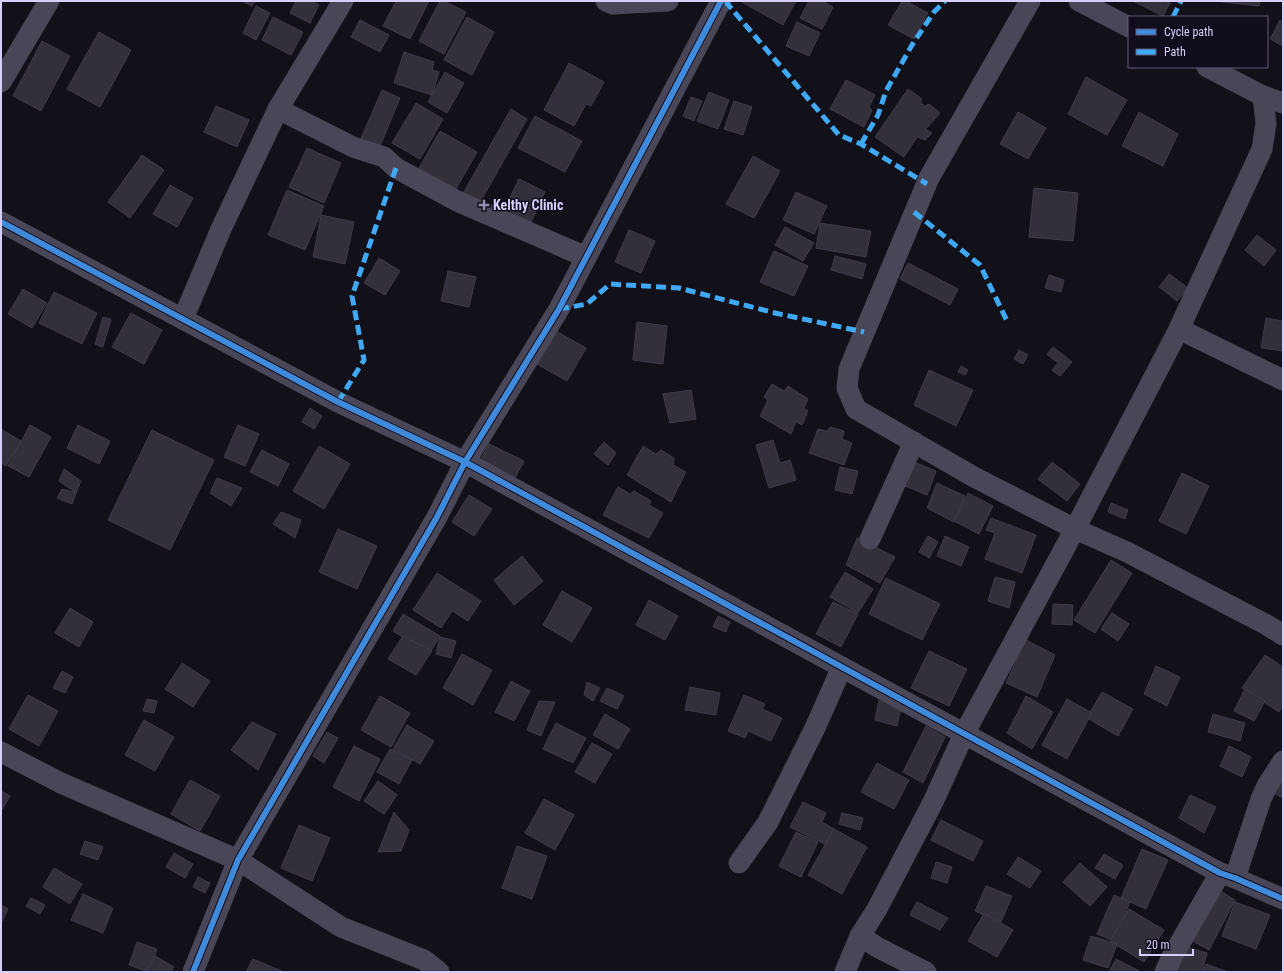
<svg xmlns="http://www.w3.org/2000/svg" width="1284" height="973" font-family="'Roboto Condensed',sans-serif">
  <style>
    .building { fill: #33303c; stroke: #403b4b }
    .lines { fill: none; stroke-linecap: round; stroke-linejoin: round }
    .street { stroke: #494658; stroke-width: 21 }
    .quiet { stroke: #3fa9f5; stroke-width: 5; stroke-dasharray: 10 5; stroke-linecap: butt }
    .cycleway-casing { stroke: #110d1c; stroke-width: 8 }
    .cycleway { stroke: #408adc; stroke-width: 6 }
    .poi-dot { fill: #928caa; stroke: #110d1c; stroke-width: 1.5 }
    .labels { text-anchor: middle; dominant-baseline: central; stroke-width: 3; stroke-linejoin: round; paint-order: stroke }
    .poi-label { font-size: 14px; font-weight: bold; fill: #d7cef9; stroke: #110d1c; text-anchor: start }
  </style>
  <rect width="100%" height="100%" fill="#121018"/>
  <g class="building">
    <path d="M 242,1 L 255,1 L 252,6 Z"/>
    <path d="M 296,1 L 311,1 L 319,5 L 310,23 L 290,13 Z"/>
    <path d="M 396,1 L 429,1 L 410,39 L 383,26 Z"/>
    <path d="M 440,1 L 444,1 L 466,12 L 444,54 L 419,41 Z"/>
    <path d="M 743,1 L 796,1 L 783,25 L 742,2 Z"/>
    <path d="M 809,1 L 822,1 L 833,7 L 822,29 L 800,18 Z"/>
    <path d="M 902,1 L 906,1 L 928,13 L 914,39 L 888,25 Z"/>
    <path d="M 1133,1 L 1171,1 L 1163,16 Z"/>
    <path d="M 1215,1 L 1260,1 L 1259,6 Z"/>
    <path d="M 256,6 L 270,13 L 256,40 L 243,33 Z"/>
    <path d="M 273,17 L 303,32 L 291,55 L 262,40 Z"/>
    <path d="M 467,17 L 494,32 L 472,75 L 444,60 Z"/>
    <path d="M 360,20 L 389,35 L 380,52 L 351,37 Z"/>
    <path d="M 1280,20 L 1283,22 L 1283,46 L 1270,39 Z"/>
    <path d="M 797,22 L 820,33 L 809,56 L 786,46 Z"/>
    <path d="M 99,32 L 131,50 L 100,107 L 67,89 Z"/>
    <path d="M 42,41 L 70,56 L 41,111 L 13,96 Z"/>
    <path d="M 404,52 L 434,62 L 432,70 L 439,72 L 432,95 L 394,83 Z"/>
    <path d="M 569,63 L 604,82 L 591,106 L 586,104 L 574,126 L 544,110 Z"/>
    <path d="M 445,72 L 464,83 L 447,113 L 428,102 Z"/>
    <path d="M 1086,77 L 1127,100 L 1107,135 L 1068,114 Z"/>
    <path d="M 846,80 L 875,95 L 869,107 L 872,110 L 864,127 L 830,109 Z"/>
    <path d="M 908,89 L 922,99 L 920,102 L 925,106 L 929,104 L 940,113 L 926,129 L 932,133 L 925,140 L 917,137 L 904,157 L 875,137 Z"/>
    <path d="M 382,90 L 400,98 L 378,151 L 359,143 Z"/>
    <path d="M 709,92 L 729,100 L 718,129 L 697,121 Z"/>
    <path d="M 691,97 L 702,101 L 694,121 L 683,116 Z"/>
    <path d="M 734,101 L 752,107 L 743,135 L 724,129 Z"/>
    <path d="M 416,103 L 443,119 L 420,159 L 392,143 Z"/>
    <path d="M 216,106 L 249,120 L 237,147 L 204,132 Z"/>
    <path d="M 511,109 L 527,119 L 478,206 L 461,197 Z"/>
    <path d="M 1018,112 L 1046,128 L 1028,159 L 1000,144 Z"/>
    <path d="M 1139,112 L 1178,134 L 1163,166 L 1122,146 Z"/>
    <path d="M 535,116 L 582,141 L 565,172 L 518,148 Z"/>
    <path d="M 440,131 L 477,152 L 456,189 L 419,168 Z"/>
    <path d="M 307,148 L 341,163 L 324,203 L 289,187 Z"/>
    <path d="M 142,155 L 164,170 L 130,218 L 108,202 Z"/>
    <path d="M 753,156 L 780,171 L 754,218 L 726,204 Z"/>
    <path d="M 519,179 L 545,192 L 531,222 L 504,210 Z"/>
    <path d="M 170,185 L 193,198 L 177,227 L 153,214 Z"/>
    <path d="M 1034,188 L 1078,193 L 1073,241 L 1029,237 Z"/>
    <path d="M 287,190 L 324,206 L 305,250 L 268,235 Z"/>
    <path d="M 796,192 L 827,206 L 814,234 L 783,220 Z"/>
    <path d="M 321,215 L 354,222 L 345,264 L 313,257 Z"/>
    <path d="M 820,223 L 871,231 L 866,257 L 816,248 Z"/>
    <path d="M 785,227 L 814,243 L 803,261 L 775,245 Z"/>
    <path d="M 629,230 L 655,241 L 641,273 L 615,262 Z"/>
    <path d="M 1257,235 L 1276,250 L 1264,266 L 1245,250 Z"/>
    <path d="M 774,251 L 808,266 L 794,296 L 760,282 Z"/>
    <path d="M 835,256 L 866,264 L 862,279 L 831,270 Z"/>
    <path d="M 379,258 L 400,271 L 385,295 L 364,283 Z"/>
    <path d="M 908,263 L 958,289 L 950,305 L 900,279 Z"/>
    <path d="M 448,271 L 476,277 L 469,307 L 441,301 Z"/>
    <path d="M 1169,274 L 1188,288 L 1177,301 L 1159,287 Z"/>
    <path d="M 1049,275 L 1064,280 L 1061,292 L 1045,288 Z"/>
    <path d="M 23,289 L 47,303 L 32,328 L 8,314 Z"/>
    <path d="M 54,292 L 97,313 L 82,344 L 39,323 Z"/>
    <path d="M 131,313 L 162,330 L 144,364 L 112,347 Z"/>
    <path d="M 103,317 L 111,319 L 103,347 L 95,344 Z"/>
    <path d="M 1266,318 L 1283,321 L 1283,351 L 1261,348 Z"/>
    <path d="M 637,322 L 667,326 L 663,364 L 633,360 Z"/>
    <path d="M 556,331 L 586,348 L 567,381 L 537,364 Z"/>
    <path d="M 1053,347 L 1072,362 L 1060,376 L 1052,370 L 1058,363 L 1047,354 Z"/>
    <path d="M 1019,350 L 1028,355 L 1023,364 L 1014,359 Z"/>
    <path d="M 961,366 L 968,370 L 965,375 L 958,372 Z"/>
    <path d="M 929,370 L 973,390 L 956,426 L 914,405 Z"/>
    <path d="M 772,384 L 784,391 L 788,386 L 808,399 L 804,408 L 808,411 L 802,425 L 796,422 L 791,434 L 760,416 L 768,400 L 764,397 Z"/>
    <path d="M 691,390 L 696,419 L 670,423 L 663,394 Z"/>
    <path d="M 310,408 L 322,416 L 314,429 L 302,422 Z"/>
    <path d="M 30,425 L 51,437 L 29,477 L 8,466 Z"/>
    <path d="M 78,425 L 110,441 L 99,464 L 67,448 Z"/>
    <path d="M 238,425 L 259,434 L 245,466 L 224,457 Z"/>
    <path d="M 830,427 L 844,431 L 842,439 L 852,443 L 844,465 L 809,453 L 818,429 L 827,431 Z"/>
    <path d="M 1,429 L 21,441 L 6,466 L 1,463 Z"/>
    <path d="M 152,430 L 214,460 L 170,550 L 108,520 Z"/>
    <path d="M 773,440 L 780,463 L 790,460 L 796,480 L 769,488 L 756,445 Z"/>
    <path d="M 604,442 L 616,453 L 608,465 L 594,454 Z"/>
    <path d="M 489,444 L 524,461 L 514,480 L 479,463 Z"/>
    <path d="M 319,446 L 350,464 L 324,509 L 293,491 Z"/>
    <path d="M 643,446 L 656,454 L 661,450 L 674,458 L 673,465 L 686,472 L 671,502 L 627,475 Z"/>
    <path d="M 262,450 L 289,464 L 278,486 L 250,472 Z"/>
    <path d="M 907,459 L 936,471 L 927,495 L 898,483 Z"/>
    <path d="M 1052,462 L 1080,484 L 1067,501 L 1038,479 Z"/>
    <path d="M 840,467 L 858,471 L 852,494 L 835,490 Z"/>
    <path d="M 64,469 L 81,481 L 76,493 L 59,481 Z"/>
    <path d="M 1182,473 L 1209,486 L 1186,534 L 1159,521 Z"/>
    <path d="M 217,478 L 242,488 L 231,506 L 210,493 Z"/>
    <path d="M 937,483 L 965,496 L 954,522 L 927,508 Z"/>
    <path d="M 618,487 L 630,494 L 634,491 L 651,501 L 649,505 L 663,513 L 649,538 L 603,515 Z"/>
    <path d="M 62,489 L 76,493 L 72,504 L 57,498 Z"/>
    <path d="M 968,493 L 993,506 L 979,534 L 954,521 Z"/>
    <path d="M 469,495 L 492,509 L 474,536 L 452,522 Z"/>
    <path d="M 1111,503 L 1128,510 L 1125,519 L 1108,512 Z"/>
    <path d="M 281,512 L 301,520 L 295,538 L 273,524 Z"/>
    <path d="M 991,518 L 1036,535 L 1022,573 L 985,559 L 995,533 L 986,530 Z"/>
    <path d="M 338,529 L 377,546 L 357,589 L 319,572 Z"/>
    <path d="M 928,536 L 938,542 L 929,558 L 919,552 Z"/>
    <path d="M 945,536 L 969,547 L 961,566 L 937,556 Z"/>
    <path d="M 857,538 L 895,557 L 880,583 L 846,565 Z"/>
    <path d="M 522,556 L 543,581 L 514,605 L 494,580 Z"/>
    <path d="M 1111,560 L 1132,573 L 1095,633 L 1074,620 Z"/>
    <path d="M 845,572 L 873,589 L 858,613 L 830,597 Z"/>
    <path d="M 437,573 L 481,601 L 468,621 L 452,611 L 441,628 L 413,610 Z"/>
    <path d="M 995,577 L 1015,582 L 1009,608 L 988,601 Z"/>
    <path d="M 886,578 L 940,604 L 922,640 L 869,614 Z"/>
    <path d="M 562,591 L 592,608 L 572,642 L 543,625 Z"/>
    <path d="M 649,600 L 678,616 L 665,640 L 636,625 Z"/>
    <path d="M 833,602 L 858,614 L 841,647 L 816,634 Z"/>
    <path d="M 1053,604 L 1073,605 L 1072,625 L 1052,624 Z"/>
    <path d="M 70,608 L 93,622 L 79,647 L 55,633 Z"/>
    <path d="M 1112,613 L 1129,624 L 1118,641 L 1101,629 Z"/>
    <path d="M 403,614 L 440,636 L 429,654 L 393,631 Z"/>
    <path d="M 718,616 L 730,622 L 726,632 L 713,627 Z"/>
    <path d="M 403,636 L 432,651 L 416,675 L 388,659 Z"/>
    <path d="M 440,637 L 456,641 L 451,658 L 436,654 Z"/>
    <path d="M 1026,640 L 1055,655 L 1037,697 L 1006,683 Z"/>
    <path d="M 929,651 L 967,669 L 949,706 L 911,688 Z"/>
    <path d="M 462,654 L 492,670 L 473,705 L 443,688 Z"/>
    <path d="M 1265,655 L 1283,667 L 1283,706 L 1279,712 L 1242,688 Z"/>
    <path d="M 182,663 L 210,681 L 193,707 L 165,689 Z"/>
    <path d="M 1156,666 L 1180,677 L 1167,706 L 1144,694 Z"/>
    <path d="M 62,671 L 73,677 L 65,693 L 53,688 Z"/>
    <path d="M 511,681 L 530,691 L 514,721 L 495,712 Z"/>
    <path d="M 587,682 L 600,688 L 593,701 L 584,695 Z"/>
    <path d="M 690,687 L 720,693 L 716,715 L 685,710 Z"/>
    <path d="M 607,688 L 624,696 L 617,709 L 600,701 Z"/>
    <path d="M 1245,689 L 1265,701 L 1254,721 L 1234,711 Z"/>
    <path d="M 1102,692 L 1133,709 L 1118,736 L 1087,718 Z"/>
    <path d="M 28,695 L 58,711 L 39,746 L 9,729 Z"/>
    <path d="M 744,695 L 765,704 L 762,709 L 782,718 L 771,741 L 748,731 L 745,738 L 728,731 Z"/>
    <path d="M 380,696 L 410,713 L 391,747 L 361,730 Z"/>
    <path d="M 1026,696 L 1053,712 L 1032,749 L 1007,733 Z"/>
    <path d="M 147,699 L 157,701 L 154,713 L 143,711 Z"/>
    <path d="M 1067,699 L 1092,713 L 1067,759 L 1042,745 Z"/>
    <path d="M 879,700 L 901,707 L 897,726 L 875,720 Z"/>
    <path d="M 539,701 L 555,702 L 541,736 L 527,730 Z"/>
    <path d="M 605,714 L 630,729 L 618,749 L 593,735 Z"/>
    <path d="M 1213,714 L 1245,723 L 1240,741 L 1208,732 Z"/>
    <path d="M 144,720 L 174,737 L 155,771 L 125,755 Z"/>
    <path d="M 252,722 L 276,734 L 258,770 L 231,750 Z"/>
    <path d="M 556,723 L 586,738 L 573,763 L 543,749 Z"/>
    <path d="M 407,725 L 434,741 L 420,764 L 393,749 Z"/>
    <path d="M 926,726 L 945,737 L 923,783 L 903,772 Z"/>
    <path d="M 327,732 L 338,738 L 324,763 L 313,756 Z"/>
    <path d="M 592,743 L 612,754 L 595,783 L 575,772 Z"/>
    <path d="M 354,746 L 380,759 L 359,801 L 333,787 Z"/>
    <path d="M 1229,746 L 1251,757 L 1242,777 L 1220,766 Z"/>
    <path d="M 390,749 L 412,760 L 399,784 L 377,772 Z"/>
    <path d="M 877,763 L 909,780 L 894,809 L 861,792 Z"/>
    <path d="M 1283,778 L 1283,798 L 1274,793 Z"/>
    <path d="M 190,780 L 220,796 L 200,831 L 171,814 Z"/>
    <path d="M 378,781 L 397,795 L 384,814 L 364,801 Z"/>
    <path d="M 1,791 L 10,796 L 1,811 Z"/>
    <path d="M 1190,795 L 1216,807 L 1204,833 L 1179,818 Z"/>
    <path d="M 544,799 L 574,815 L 555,850 L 525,833 Z"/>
    <path d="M 803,802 L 826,813 L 822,822 L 834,829 L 825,844 L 790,827 Z"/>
    <path d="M 394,812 L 409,830 L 401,851 L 378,852 Z"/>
    <path d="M 842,813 L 863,818 L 860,830 L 839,824 Z"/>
    <path d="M 941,820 L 983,841 L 973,861 L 931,840 Z"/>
    <path d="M 299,825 L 330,838 L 312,881 L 281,868 Z"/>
    <path d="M 834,829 L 867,847 L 842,894 L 808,875 Z"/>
    <path d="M 796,832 L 818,842 L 801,877 L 779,866 Z"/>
    <path d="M 85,841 L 103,847 L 98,860 L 80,854 Z"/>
    <path d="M 517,846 L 547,856 L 532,899 L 502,888 Z"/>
    <path d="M 1142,849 L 1168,860 L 1146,909 L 1121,898 Z"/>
    <path d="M 174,853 L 193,864 L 185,878 L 166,867 Z"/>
    <path d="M 1104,854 L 1123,865 L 1115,879 L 1095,868 Z"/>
    <path d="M 1018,857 L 1041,871 L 1030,888 L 1007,874 Z"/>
    <path d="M 936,862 L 952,867 L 947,883 L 931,878 Z"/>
    <path d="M 1080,863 L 1107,887 L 1090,906 L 1063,882 Z"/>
    <path d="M 54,868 L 82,884 L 70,904 L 43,887 Z"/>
    <path d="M 198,877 L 210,883 L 205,893 L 193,887 Z"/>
    <path d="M 986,886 L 1012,896 L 1001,922 L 975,911 Z"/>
    <path d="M 1214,887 L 1235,900 L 1209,950 L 1187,938 Z"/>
    <path d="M 83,894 L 113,908 L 103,933 L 71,920 Z"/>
    <path d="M 1114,895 L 1130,902 L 1114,941 L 1097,934 Z"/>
    <path d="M 31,898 L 45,905 L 40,914 L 26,906 Z"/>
    <path d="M 917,902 L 948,918 L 940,930 L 910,915 Z"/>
    <path d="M 1235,902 L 1270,915 L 1256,949 L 1222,936 Z"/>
    <path d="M 1,905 L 8,909 L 1,923 Z"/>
    <path d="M 1129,909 L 1164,930 L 1144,962 L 1110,941 Z"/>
    <path d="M 984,913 L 1013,930 L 997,957 L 968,941 Z"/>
    <path d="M 1091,936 L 1117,944 L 1108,968 L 1083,960 Z"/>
    <path d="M 137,942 L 157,949 L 149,972 L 129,965 Z"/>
    <path d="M 1180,945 L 1207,953 L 1202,972 L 1169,972 Z"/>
    <path d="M 155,956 L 174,967 L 171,972 L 146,972 Z"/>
    <path d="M 253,959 L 284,972 L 246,972 Z"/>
    <path d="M 1116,959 L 1141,972 L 1109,972 Z"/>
    <path d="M 1206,964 L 1228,972 L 1203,972 Z"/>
  </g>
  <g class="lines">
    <g class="street">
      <path d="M 606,1 L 613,4 L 668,1"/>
      <path d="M 1030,1 L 929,178 L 849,369 L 847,388 L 856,409 L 974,477 L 1075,529 L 1127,552 L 1267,625 L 1283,635"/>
      <path d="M 1079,1 L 1129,27"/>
      <path d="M 1,82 L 49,1"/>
      <path d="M 1263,96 L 1283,103"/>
      <path d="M 278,109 L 353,147 L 384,157 L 396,168 L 457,201 L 586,257"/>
      <path d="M 1,222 L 338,402 L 465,462 L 1220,873 L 1235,878 L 1283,899"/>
      <path d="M 183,319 L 221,229 L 278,109 L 343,1"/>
      <path d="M 1179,329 L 1283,380"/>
      <path d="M 870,539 L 914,442"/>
      <path d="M 1,752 L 61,783 L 238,860 L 341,927 L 424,960 L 439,972"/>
      <path d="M 739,863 L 768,822 L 815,728 L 842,667"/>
      <path d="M 1235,878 L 1261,799 L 1267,786 L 1283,761"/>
      <path d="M 193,972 L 238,860 L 437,517 L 465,462 L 559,309 L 721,1"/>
      <path d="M 845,972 L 860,936"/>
      <path d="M 926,972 L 877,947 L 860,936 L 877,909 L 933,802 L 964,734 L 1075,529 L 1179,329 L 1262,149 L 1266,124 L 1263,96 L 1207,67"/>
      <path d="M 1165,972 L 1172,957 L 1220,873"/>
    </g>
    <g class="quiet">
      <path d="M 725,1 L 839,135 L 861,144 L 927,184"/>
      <path d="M 1173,17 L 1181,1"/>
      <path d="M 861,144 L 878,115 L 886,91 L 912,45 L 934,12 L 945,1"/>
      <path d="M 914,212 L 980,265 L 1008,323"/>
      <path d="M 559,309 L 587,304 L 610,284 L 679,288 L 775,313 L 864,332"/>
      <path d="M 338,402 L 364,360 L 352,296 L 396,168"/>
    </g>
    <defs>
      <g id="cycleway">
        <path d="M 1,222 L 338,402 L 465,462 L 1220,873 L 1235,878 L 1283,899"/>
        <path d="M 193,972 L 238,860 L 437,517 L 465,462 L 559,309 L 721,1"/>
      </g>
    </defs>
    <use href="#cycleway" class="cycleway-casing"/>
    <use href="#cycleway" class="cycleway"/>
  </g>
  <path class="poi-dot" d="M482 199h4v4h4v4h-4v4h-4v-4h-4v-4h4z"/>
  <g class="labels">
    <g class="poi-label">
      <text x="493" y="205">Kelthy Clinic</text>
    </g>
  </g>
  <rect width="1284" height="973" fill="none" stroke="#d7cef9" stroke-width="4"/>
  <rect x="1128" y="16" width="140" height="52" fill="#110d1c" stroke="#605a74"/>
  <rect x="1136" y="29" width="20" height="6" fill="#408adc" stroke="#605a74"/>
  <text x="1164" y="36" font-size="12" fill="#d7cef9">Cycle path</text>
  <rect x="1136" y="49" width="20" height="6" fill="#3fa9f5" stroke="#605a74"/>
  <text x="1164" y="56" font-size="12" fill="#d7cef9">Path</text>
  <path d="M1140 949v6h53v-6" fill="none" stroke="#d7cef9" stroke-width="2"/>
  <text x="1146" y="949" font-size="12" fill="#d7cef9" stroke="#110d1c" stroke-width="3" paint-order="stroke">20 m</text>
</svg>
